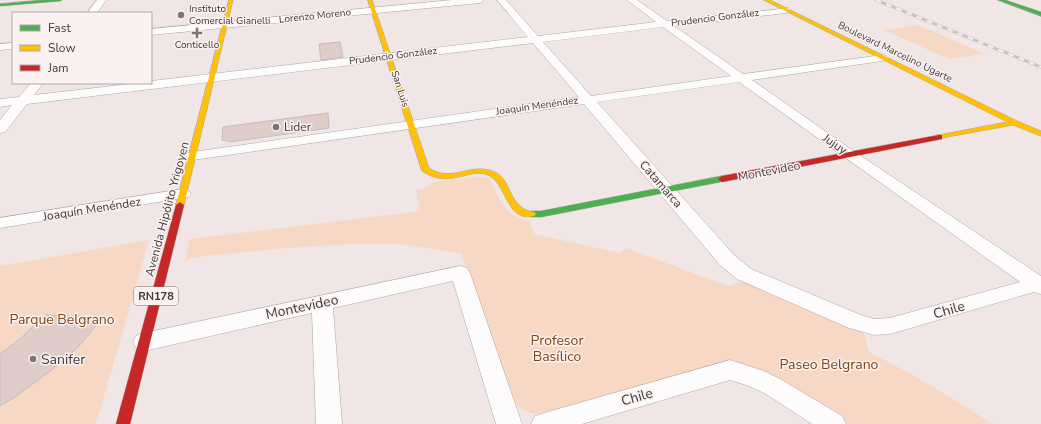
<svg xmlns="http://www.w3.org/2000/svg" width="1041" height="424" font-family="'Nunito Sans',sans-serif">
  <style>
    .green { fill: #f6d8c5 }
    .building { fill: #e0ccc8; stroke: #c4bcbc }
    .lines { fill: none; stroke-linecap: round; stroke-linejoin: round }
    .street-casing { stroke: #aca5a5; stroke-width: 1 }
    .fast-casing { stroke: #aca5a5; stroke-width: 1 }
    .slow-casing { stroke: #aca5a5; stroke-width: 1 }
    .jam-casing { stroke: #aca5a5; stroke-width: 1 }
    .street { fill: #fdfbfb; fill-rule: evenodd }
    .fast { fill: #4caf50; fill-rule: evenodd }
    .slow { fill: #ffc107; fill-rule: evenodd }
    .jam { fill: #c62828; fill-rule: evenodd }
    .rail-casing { stroke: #c7c5c5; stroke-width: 3 }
    .rail { stroke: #fcf1f1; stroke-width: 2; stroke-dasharray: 5.5; stroke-linecap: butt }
    .poi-dot { fill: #7d7575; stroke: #fcf1f1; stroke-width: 1.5 }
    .labels { text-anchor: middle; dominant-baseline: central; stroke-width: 3; stroke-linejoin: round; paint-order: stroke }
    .far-poi-label { font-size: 10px; fill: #3f3838; stroke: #fcf1f1; text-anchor: start }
    .far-street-label { font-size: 10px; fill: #3f3838; stroke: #fcf1f1 }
    .shield { fill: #fcf1f1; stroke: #787070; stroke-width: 1 }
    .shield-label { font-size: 11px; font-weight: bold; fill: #3f3838 }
    .poi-label { font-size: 12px; fill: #3f3838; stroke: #fcf1f1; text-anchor: start }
    .street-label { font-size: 12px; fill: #3f3838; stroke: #fcf1f1 }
    .near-street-label { font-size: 14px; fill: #3f3838; stroke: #fcf1f1 }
    .near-park-label { font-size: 14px; fill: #7b4718; stroke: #fcf1f1 }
    .near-poi-label { font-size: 14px; fill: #3f3838; stroke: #fcf1f1; text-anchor: start }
  </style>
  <rect width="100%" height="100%" fill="#f0e6e6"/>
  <g class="green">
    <path d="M 918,25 L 985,54 L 949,59 L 884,30 Z"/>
    <path d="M 477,177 L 489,178 C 499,197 504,217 529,220 L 534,234 L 620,253 L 626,248 L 728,286 L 745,281 L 864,333 L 869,352 L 915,376 L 993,424 L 846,424 L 795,391 L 739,362 L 724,363 L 540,413 C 528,415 519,410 513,400 L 461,253 L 399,244 L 355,244 L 298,247 L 204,256 L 185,260 L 190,239 L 420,211 L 416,190 L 425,188 L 434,182 Z"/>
    <path d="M 149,240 L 96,424 L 0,424 L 0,266 Z"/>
  </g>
  <g class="building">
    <path d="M 340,42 L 343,57 L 321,60 L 319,44 Z"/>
    <path d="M 328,113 L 329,128 L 230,142 L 222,140 L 223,127 Z"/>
    <path d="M 45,315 L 103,317 L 79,346 L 61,363 L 15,397 L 0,406 L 0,354 L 20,339 Z"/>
  </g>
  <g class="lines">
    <defs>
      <g id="street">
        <path d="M 97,0 L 106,0 L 97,13 L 87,13 Z"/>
        <path d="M 452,0 L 484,0 L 480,3 L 151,35 L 151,29 Z"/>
        <path d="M 497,0 L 506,0 L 538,36 L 656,22 L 627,0 L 637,0 L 667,21 L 789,8 L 791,10 L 786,13 L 674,26 L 743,74 L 882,55 L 886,56 L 888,58 L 882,61 L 752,80 L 855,152 L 1041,276 L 1041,294 L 1034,292 L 890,334 L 874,335 L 849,328 L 737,279 L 720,265 L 584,104 L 193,160 L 188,159 L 186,156 L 188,153 L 193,152 L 579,97 L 533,43 L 27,104 L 5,132 L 0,133 L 0,120 L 12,105 L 0,107 L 0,99 L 19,97 L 31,83 L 43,83 L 34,95 L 138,83 L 151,83 L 151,81 L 528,37 ZM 663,27 L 731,76 L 591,96 L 543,42 ZM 739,82 L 1020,282 L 890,318 L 874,319 L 861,315 L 751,269 L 734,255 L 597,102 Z"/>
        <path d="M 13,43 L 13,49 L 0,50 L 0,44 Z"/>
        <path d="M 183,189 L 189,191 L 191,194 L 189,197 L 0,228 L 0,218 Z"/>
        <path d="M 460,266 L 467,268 L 470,273 L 522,424 L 496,424 L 453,281 L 333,308 L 342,424 L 316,424 L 312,313 L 144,351 L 136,348 L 133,342 L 136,336 L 144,333 Z"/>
        <path d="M 730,360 L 764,371 L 782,380 L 842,416 L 846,424 L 812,424 L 766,394 L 749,386 L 730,380 L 582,424 L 531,424 L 535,416 L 544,413 Z"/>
      </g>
      <g id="fast">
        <path d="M 43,0 L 62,0 L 60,1 L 0,6 L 0,4 Z"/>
        <path d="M 998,0 L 1005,0 L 1041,12 L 1041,16 Z"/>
        <path d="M 722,176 L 725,177 L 726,179 L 725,181 L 541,217 L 531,217 L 526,214 L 531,211 L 541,211 Z"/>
      </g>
      <g id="slow">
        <path d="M 229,0 L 233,0 L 184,205 L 180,208 L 176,205 Z"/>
        <path d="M 368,0 L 372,0 L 429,168 C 452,183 468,163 492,171 C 509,176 508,196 520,206 C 524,210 529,211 534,212 L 536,214 L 534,216 C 507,223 507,186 490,176 C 470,165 451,191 422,171 Z"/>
        <path d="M 764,0 L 770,0 L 1017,121 L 1041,131 L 1041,136 L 1013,125 L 936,139 L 936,135 L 939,135 L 1007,122 Z"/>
      </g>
      <g id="jam">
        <path d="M 939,135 L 942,135 L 942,139 L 722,182 L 718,179 L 722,176 Z"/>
        <path d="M 180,202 L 184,205 L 130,424 L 116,424 L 176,205 Z"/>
      </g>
    </defs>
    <use href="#street" class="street-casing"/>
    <use href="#fast" class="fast-casing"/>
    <use href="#slow" class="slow-casing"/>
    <use href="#jam" class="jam-casing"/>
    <use href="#street" class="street"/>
    <use href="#fast" class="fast"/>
    <use href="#slow" class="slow"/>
    <use href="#jam" class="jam"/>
    <defs>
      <path id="rail" d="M 876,0 L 1041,67"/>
    </defs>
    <use href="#rail" class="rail-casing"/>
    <use href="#rail" class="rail"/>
  </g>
  <g class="poi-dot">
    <circle cx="181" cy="15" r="4"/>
    <path d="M195 27h4v4h4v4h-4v4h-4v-4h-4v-4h4z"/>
    <circle cx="276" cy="127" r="4"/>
    <circle cx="33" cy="359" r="4"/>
  </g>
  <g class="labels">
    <g class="far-poi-label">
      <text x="189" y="9">Instituto<tspan x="189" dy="12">Comercial Gianelli</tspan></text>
      <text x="197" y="45" text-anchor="middle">Conticello</text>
    </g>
    <g class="far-street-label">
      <text transform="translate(315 16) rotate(-6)">Lorenzo Moreno</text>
      <text transform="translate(715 18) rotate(-7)">Prudencio González</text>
      <text transform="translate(895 52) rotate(26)">Boulevard Marcelino Ugarte</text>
      <text transform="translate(393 56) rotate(-7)">Prudencio González</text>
      <text transform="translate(400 89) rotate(72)">San Luis</text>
      <text transform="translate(537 106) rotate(-8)">Joaquín Menéndez</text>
    </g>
    <rect class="shield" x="134" y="287" width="44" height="18" rx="3"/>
    <g class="shield-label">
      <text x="156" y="296">RN178</text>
    </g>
    <g class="poi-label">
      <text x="284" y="127">Lider</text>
    </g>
    <g class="street-label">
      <text transform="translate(835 144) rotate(35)">Jujuy</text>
      <text transform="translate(769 171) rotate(-11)">Montevideo</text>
      <text transform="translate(661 184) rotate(49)">Catamarca</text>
      <text transform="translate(92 209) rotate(-9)">Joaquín Menéndez</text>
      <text transform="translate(167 209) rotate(-75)">Avenida Hipólito Yrigoyen</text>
    </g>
    <g class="near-street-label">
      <text transform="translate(302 307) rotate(-12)">Montevideo</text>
      <text transform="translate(949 310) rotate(-16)">Chile</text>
      <text transform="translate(637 397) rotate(-16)">Chile</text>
    </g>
    <g class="near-park-label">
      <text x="62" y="319">Parque Belgrano</text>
      <text x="557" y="340">Profesor<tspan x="557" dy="16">Basílico</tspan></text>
      <text x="829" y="364">Paseo Belgrano</text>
    </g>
    <g class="near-poi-label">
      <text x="41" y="359">Sanifer</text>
    </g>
  </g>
  <rect x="12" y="12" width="140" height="72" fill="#fcf1f1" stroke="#b0a7a7"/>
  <rect x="20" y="25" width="20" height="6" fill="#4caf50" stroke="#b0a7a7"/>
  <text x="48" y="32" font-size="12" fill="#3f3838">Fast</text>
  <rect x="20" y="45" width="20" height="6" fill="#ffc107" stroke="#b0a7a7"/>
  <text x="48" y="52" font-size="12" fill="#3f3838">Slow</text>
  <rect x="20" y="65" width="20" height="6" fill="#c62828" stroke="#b0a7a7"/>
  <text x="48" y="72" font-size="12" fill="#3f3838">Jam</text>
</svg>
